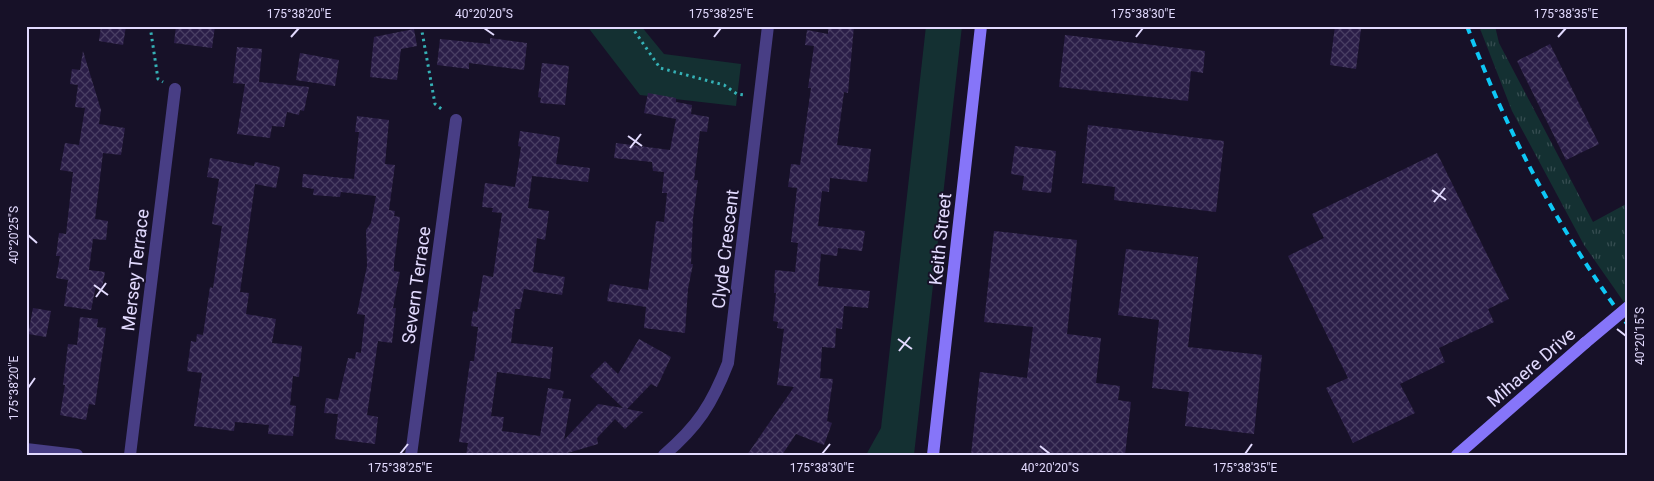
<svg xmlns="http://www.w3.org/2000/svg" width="1654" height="481" font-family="Roboto,sans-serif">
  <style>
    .grass { fill: url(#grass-tufts) }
    .green { fill: #143032 }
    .building { fill: url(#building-cross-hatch) }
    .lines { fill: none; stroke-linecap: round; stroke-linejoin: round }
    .path { stroke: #35b1b6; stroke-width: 3; stroke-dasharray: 2.5 4; stroke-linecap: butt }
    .street { stroke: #483e85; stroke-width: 12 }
    .secondary { stroke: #8675f9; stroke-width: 12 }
    .rail { stroke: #0ec7f5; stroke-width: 4; stroke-dasharray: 8 6; stroke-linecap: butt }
    .secondary-bridge { stroke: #8675f9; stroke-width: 12 }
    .ticks { fill: none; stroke: #e2dafe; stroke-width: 2 }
    .labels { text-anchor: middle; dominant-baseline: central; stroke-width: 4; stroke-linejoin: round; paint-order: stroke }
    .street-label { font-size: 18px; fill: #e2dafe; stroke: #171128 }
    .neatline { fill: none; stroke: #e2dafe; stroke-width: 2 }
    .ticks-label { font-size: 12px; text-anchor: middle; fill: #e2dafe }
  </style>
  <defs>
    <pattern id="grass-tufts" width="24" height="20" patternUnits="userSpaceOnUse" patternTransform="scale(1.25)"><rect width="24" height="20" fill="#143032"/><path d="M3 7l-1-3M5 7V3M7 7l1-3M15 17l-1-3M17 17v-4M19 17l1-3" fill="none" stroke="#364d51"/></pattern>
    <pattern id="building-cross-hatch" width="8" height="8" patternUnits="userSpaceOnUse" patternTransform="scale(1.25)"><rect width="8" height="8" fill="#2b1e48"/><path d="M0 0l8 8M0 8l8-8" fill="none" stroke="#493e63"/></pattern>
  </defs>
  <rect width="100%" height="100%" fill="#171128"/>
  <path class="grass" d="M 1479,26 L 1495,26 L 1499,43 L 1593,222 L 1628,203 L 1628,308 L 1584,245 L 1512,111 Z"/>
  <g class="green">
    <path d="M 587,26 L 641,26 L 664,54 L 741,64 L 736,106 L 640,95 Z"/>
    <path d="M 926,26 L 962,26 L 914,455 L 866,455 L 881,428 Z"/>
  </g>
  <g class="building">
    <path d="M 101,26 L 126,26 L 123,45 L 99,41 Z"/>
    <path d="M 176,26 L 215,26 L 212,48 L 174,43 Z"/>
    <path d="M 828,26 L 854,26 L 848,93 L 844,92 L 837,145 L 871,149 L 867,182 L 830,178 L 829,192 L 822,191 L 818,226 L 865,231 L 862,251 L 838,248 L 837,256 L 821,254 L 818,286 L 870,291 L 868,308 L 844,306 L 842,329 L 836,328 L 835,348 L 822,347 L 820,378 L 833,379 L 827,421 L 832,423 L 824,445 L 796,434 L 782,455 L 747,455 L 794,387 L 777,385 L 784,329 L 777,328 L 778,322 L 773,321 L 776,293 L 774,293 L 775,270 L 795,272 L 798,243 L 791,242 L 797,188 L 788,187 L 791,164 L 800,165 L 811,88 L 808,88 L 814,46 L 805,45 L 807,30 L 828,34 Z"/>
    <path d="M 1335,26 L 1361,29 L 1356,69 L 1330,65 Z"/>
    <path d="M 414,29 L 417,46 L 401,49 L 397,80 L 370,77 L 374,37 Z"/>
    <path d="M 1065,35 L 1205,51 L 1203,73 L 1191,71 L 1188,101 L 1059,87 Z"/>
    <path d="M 490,38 L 527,43 L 524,70 L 469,63 L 469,69 L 437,65 L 440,39 L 490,44 Z"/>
    <path d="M 1550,44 L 1599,144 L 1566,160 L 1517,61 Z"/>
    <path d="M 237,47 L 262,49 L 259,82 L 309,87 L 304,111 L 300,110 L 299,115 L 287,112 L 284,127 L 272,126 L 270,138 L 237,134 L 245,84 L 233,83 Z"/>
    <path d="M 83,51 L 101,110 L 99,124 L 125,128 L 121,155 L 103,153 L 95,219 L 108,221 L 106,240 L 93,239 L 89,270 L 105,272 L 102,288 L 96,286 L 91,310 L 64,306 L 68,280 L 56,278 L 60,256 L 56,256 L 59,233 L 66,234 L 73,172 L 60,170 L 65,143 L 79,145 L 85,108 L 75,107 L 78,85 L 70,84 L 72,69 L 80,70 Z"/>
    <path d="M 300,53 L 339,60 L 335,86 L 296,80 Z"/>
    <path d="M 542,63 L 569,66 L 565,105 L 540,103 L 541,98 L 538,97 Z"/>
    <path d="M 648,93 L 676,98 L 676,102 L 692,105 L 691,114 L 709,117 L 707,132 L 700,131 L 694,180 L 698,180 L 693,218 L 691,264 L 693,264 L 688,289 L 685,333 L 644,328 L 646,307 L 607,301 L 610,284 L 648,290 L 656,221 L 664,222 L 667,193 L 662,193 L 664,172 L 653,171 L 652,162 L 614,158 L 616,143 L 670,150 L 676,119 L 644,113 Z"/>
    <path d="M 357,116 L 389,120 L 385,164 L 395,165 L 389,210 L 395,211 L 394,216 L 400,217 L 394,264 L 394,271 L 400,272 L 393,308 L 396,308 L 392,343 L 378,341 L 367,415 L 378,417 L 375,444 L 335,439 L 338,414 L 324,413 L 326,398 L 338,400 L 348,358 L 355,359 L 356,352 L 361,353 L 365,315 L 357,314 L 367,266 L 366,230 L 371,223 L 376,196 L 341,192 L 340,197 L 313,195 L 314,189 L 302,187 L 303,174 L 354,179 L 359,132 L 355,132 Z"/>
    <path d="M 1088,125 L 1224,141 L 1216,212 L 1114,200 L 1115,187 L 1082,183 Z"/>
    <path d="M 520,131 L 560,137 L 556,164 L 590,168 L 588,182 L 532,176 L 528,208 L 549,211 L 545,240 L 537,238 L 533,272 L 565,277 L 562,295 L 524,289 L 520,309 L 515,309 L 511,343 L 553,347 L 550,379 L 497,372 L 491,416 L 504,417 L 502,431 L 540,436 L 548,388 L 564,391 L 562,398 L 571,399 L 564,440 L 598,404 L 623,408 L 590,376 L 605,361 L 618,374 L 639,339 L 671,357 L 657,387 L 651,384 L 627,409 L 643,412 L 625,429 L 615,419 L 597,438 L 598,444 L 561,455 L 466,455 L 468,443 L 459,442 L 470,361 L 474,361 L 478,327 L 471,326 L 473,311 L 477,312 L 483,275 L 493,277 L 502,213 L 492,212 L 493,208 L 482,207 L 485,183 L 515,187 L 521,147 L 518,146 Z"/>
    <path d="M 1015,146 L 1056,151 L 1051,193 L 1022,190 L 1024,176 L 1011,174 Z"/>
    <path d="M 1437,153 L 1509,299 L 1488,309 L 1494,322 L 1439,348 L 1445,362 L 1400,384 L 1415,413 L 1353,443 L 1326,388 L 1348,378 L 1288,256 L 1324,238 L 1312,214 Z"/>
    <path d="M 210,158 L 254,166 L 255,162 L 280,167 L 276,188 L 255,184 L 240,292 L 249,293 L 246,314 L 276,319 L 272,343 L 302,346 L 299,377 L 293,376 L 290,405 L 296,406 L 293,436 L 268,434 L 269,425 L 235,422 L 234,431 L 194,426 L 202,373 L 187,371 L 191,341 L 196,342 L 197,334 L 203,335 L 210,287 L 213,288 L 222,226 L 212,224 L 219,179 L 207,177 Z"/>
    <path d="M 994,231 L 1077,240 L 1067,334 L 1101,338 L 1096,383 L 1120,386 L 1118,400 L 1131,402 L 1125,455 L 971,455 L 980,372 L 1027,378 L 1033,327 L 984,322 Z"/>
    <path d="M 1126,249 L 1198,257 L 1188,347 L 1262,355 L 1254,434 L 1185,426 L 1189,392 L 1152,388 L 1159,320 L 1118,315 Z"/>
    <path d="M 33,308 L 51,311 L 46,337 L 28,334 Z"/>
    <path d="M 80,317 L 98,319 L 97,327 L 106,328 L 95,405 L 89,404 L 86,420 L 60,415 L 65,385 L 63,385 L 68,344 L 77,345 Z"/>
  </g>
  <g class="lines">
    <g class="path">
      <path d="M 150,26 L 158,79 L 163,82"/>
      <path d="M 421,26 L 435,104 L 444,111"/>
      <path d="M 631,26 L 660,68 L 724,85 L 737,94 L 744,95"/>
    </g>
    <g class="street">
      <path d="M 26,449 L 77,455"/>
      <path d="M 130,455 L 175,89"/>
      <path d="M 411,455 L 456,120"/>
      <path d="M 664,455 C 698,426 712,404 728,363 L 768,26"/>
    </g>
    <g class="secondary">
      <path d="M 933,455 L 981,26"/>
      <path d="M 1457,455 L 1585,343"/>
    </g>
    <path class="rail" d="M 1467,26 C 1508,135 1559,230 1628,325"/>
    <path class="secondary-bridge" d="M 1585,343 L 1628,307"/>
  </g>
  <path class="ticks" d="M 484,28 L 494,35M 291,37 L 299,28M 714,37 L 721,28M 1136,37 L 1143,28M 1558,37 L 1566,28M 628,136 L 642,146M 630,148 L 641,134M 1432,190 L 1446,200M 1434,202 L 1445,188M 28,235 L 37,243M 94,285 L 108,295M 96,297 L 106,283M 1617,329 L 1626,336M 898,339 L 912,349M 899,351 L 910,337M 28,388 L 35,378M 1040,446 L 1050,454M 400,454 L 408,444M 822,454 L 830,444M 1245,454 L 1252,444"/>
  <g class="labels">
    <g class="street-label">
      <text transform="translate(940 239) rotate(-84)">Keith Street</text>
      <text transform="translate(725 249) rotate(-83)">Clyde Crescent</text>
      <text transform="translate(135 270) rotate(-83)">Mersey Terrace</text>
      <text transform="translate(416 285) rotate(-82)">Severn Terrace</text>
      <text transform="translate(1531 367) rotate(-41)">Mihaere Drive</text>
    </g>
  </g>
  <rect width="1654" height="481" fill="none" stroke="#171128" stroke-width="55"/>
  <rect x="28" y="28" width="1598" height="426" class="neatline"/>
  <g class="ticks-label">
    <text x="299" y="18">175°38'20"E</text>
    <text x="484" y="18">40°20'20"S</text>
    <text x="721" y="18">175°38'25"E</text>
    <text x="1143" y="18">175°38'30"E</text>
    <text x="1566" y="18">175°38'35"E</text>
    <text transform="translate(14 235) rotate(-90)" y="4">40°20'25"S</text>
    <text transform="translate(1640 336) rotate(-90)" y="4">40°20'15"S</text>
    <text transform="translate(14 388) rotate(-90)" y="4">175°38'20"E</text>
    <text x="400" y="472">175°38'25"E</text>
    <text x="822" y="472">175°38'30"E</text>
    <text x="1050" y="472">40°20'20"S</text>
    <text x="1245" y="472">175°38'35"E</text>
  </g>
</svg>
